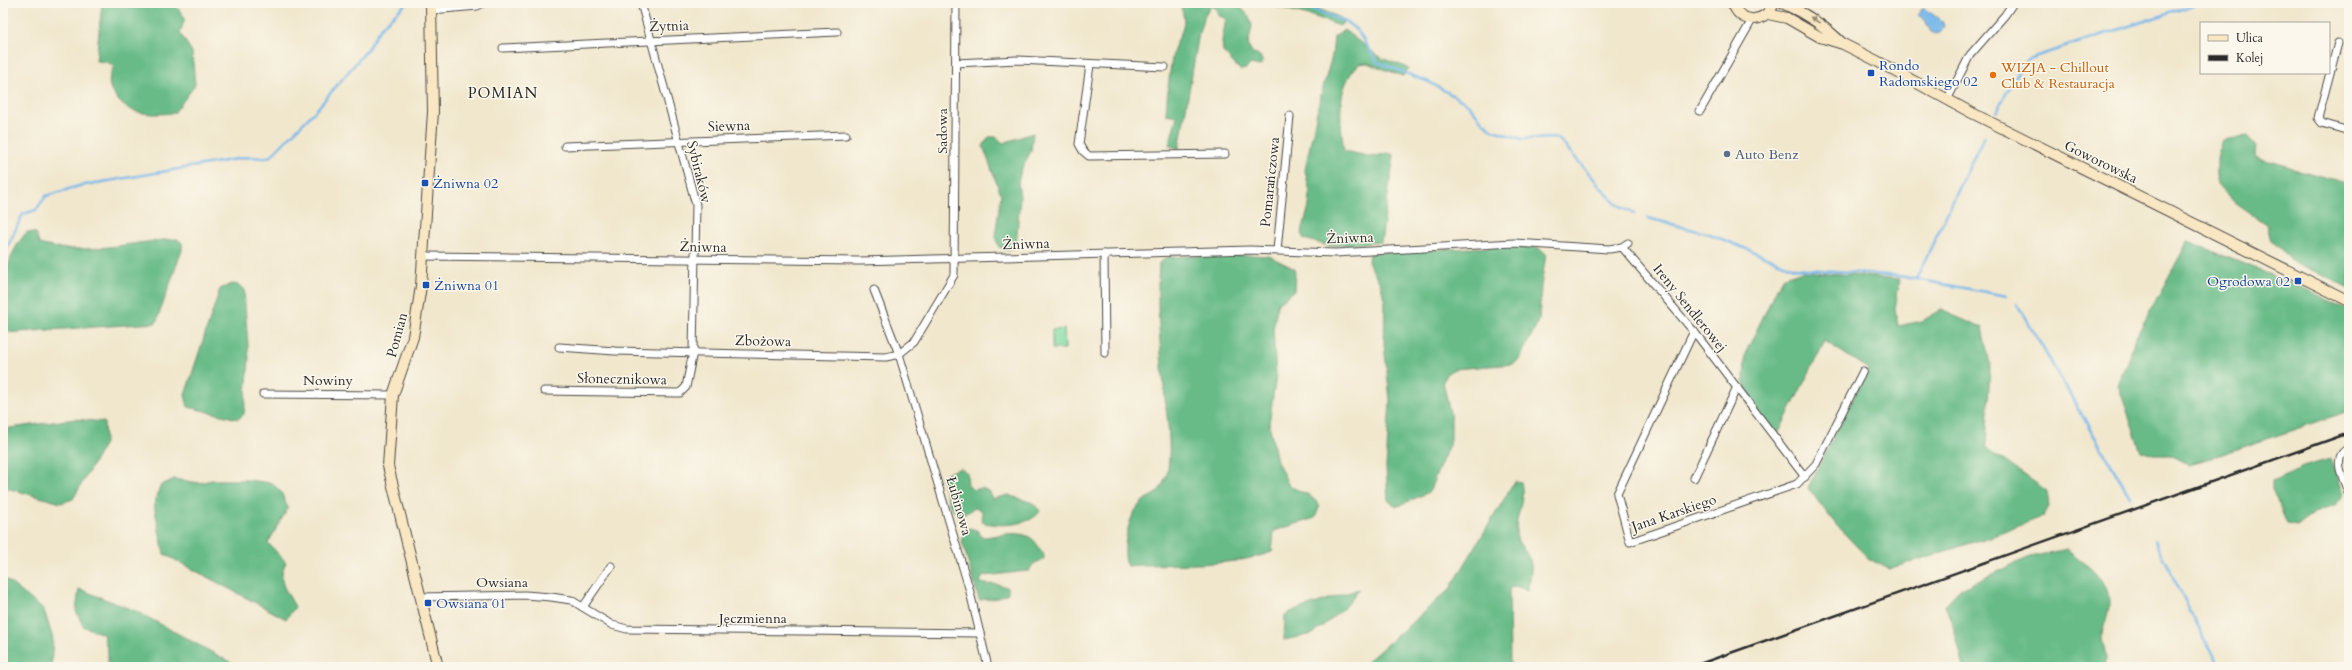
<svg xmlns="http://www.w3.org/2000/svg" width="2352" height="670" font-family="Cardo,serif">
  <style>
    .green { fill: #80dba1; stroke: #568366 }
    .forest { fill: #68bb87; stroke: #4a7359 }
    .water { fill: #75b7ea; stroke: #50718a }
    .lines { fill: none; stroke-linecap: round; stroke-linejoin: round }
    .stream { stroke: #75b7ea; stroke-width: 2.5 }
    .street-casing { stroke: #494743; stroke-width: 9 }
    .secondary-casing { stroke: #494743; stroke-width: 12 }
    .street { stroke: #fff; stroke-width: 7 }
    .secondary { stroke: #f9e7c3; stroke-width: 10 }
    .rail { stroke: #2b2b2b; stroke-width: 2.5 }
    .oneway { fill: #928977 }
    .transit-dot { fill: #1a4fb4; stroke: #fbf7ec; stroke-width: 1.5 }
    .food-dot { fill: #e8710a; stroke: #fbf7ec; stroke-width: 1.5 }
    .service-dot { fill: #5c6f8a; stroke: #fbf7ec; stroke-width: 1.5 }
    .labels { text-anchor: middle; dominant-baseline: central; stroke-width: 3; stroke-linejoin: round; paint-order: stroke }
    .street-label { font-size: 14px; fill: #2b2b2b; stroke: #fbf7ec }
    .transit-label { font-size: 14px; fill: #164399; stroke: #fbf7ec; text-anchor: start }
    .food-label { font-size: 14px; fill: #c56008; stroke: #fbf7ec; text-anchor: start }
    .service-label { font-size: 14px; fill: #4e5e75; stroke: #fbf7ec; text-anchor: start }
    .neighbourhood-label { font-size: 15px; letter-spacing: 1px; fill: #2b2b2b; stroke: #fbf7ec }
  </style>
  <rect width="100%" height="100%" fill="#fbf7ec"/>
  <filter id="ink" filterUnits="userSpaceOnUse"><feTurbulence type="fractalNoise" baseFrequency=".025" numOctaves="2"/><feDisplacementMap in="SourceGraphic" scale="8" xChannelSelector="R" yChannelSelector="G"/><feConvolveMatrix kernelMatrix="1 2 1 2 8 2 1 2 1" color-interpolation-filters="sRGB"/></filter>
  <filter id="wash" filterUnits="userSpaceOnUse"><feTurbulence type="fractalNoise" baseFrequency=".012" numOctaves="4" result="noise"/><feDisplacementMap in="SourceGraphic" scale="16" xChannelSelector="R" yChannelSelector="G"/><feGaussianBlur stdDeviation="0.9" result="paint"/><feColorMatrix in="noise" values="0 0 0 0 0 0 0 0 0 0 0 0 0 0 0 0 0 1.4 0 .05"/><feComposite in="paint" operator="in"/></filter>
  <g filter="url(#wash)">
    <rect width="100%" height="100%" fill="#f1e7cd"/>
    <path class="green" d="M 1064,329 L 1065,349 L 1052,349 L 1052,330 Z"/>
    <g class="forest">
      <path d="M 102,3 L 179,3 L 177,7 L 185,18 L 180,33 L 192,52 L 195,85 L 174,113 C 150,115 126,116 113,93 C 107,84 109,75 114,66 L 107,62 L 96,61 Z"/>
      <path d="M 1179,3 L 1236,3 L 1249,16 L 1252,26 L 1248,45 L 1253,54 L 1260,56 L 1263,63 L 1259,66 L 1251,64 L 1246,69 L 1240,70 L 1223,52 L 1222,41 L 1226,19 L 1218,15 L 1216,8 L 1211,6 L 1203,19 L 1199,33 L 1179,149 L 1169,145 L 1177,116 L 1166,114 C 1167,96 1169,77 1172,58 C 1175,35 1192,30 1179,3 Z"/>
      <path d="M 1269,3 L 1304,3 L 1341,18 L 1343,23 L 1339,26 C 1332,24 1326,20 1318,18 C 1302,12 1285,11 1269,3 Z"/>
      <path d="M 1344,30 L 1381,58 L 1409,68 L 1403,76 L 1367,63 L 1359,64 C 1335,87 1340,120 1344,151 L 1372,157 L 1388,153 L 1394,155 L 1381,242 L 1329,246 L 1304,239 L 1302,232 L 1309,206 L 1310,192 L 1305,170 L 1319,102 L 1332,56 L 1334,37 Z"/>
      <path d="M 1033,133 L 1031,151 L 1021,170 L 1018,183 L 1020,197 L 1016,247 L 1006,250 L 999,247 L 995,236 L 1001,195 L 983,146 L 989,137 L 996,137 L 1003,143 Z"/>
      <path d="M 2247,136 L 2256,146 L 2255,157 L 2349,184 L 2349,289 L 2290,259 L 2271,241 L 2267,225 L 2234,202 L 2217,184 L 2217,158 L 2223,140 Z"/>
      <path d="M 27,232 L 36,233 L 39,244 C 83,257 132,241 177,239 L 182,243 L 182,250 L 156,323 L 3,333 C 3,297 1,260 27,232 Z"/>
      <path d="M 2188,241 L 2312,292 L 2349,310 L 2349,411 L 2211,458 L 2188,464 L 2171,455 L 2153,455 L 2141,451 L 2118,385 L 2137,335 Z"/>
      <path d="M 1513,246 L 1539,248 L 1546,255 L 1541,286 L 1539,320 L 1519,360 L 1513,364 L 1454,369 L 1446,374 L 1443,382 L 1451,417 L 1451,440 L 1429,492 L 1396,507 L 1388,500 L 1386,467 L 1390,400 L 1384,344 L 1385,304 L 1381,285 L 1368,262 L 1369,253 Z"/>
      <path d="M 1250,255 L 1269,256 L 1295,269 L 1294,291 L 1278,303 L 1273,329 L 1276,375 L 1269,424 L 1277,461 L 1289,486 L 1309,495 L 1320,505 L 1315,518 L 1274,531 L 1272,552 C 1224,569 1176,562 1127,566 C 1121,549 1128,516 1141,503 C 1145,498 1154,496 1158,491 C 1162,488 1167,475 1168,469 C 1172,443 1166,414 1164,387 C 1160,346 1156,304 1159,263 L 1168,257 Z"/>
      <path d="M 1802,271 L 1900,279 L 1895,308 L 1898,326 L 1922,321 L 1941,310 L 1982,328 L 1990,364 L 1986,448 L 2047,491 L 2049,506 L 2044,516 L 1999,534 L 1889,569 L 1869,559 L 1837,526 L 1808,488 L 1868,369 L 1825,341 L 1777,436 L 1748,405 L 1744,382 L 1745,354 L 1782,278 Z"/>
      <path d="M 232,284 L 239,285 L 244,290 L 249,360 L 244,414 L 238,419 L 188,407 L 185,395 L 220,289 Z"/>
      <path d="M 75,419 L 104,422 L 105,443 L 73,499 L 61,503 L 3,487 L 3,429 Z"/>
      <path d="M 2330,459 L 2344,493 C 2335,510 2333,504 2318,511 C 2311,515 2304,521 2297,526 L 2287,524 L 2272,489 L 2272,481 L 2303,467 Z"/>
      <path d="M 961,468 L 967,473 L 968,485 L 973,490 L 982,488 L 990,492 L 992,499 L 1008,495 L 1033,503 L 1040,511 C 1032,526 996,527 982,522 L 982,510 L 975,508 L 959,517 L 949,504 L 942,477 L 944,474 Z"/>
      <path d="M 174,479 L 199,483 L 212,480 L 247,480 L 272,483 L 281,492 L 288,508 L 268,543 L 286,562 C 276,582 286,589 295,607 L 286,619 L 164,554 L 154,505 L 160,486 Z"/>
      <path d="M 1515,481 L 1521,482 C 1526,500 1515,516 1516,534 C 1517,543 1524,549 1528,556 C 1534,565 1530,580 1527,590 L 1515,586 L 1509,589 L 1510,667 L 1459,667 L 1459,664 L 1448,667 L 1361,667 L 1450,589 Z"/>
      <path d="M 970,528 L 979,531 L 980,536 L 985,537 C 1002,535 1028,527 1038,546 C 1041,552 1044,551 1044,559 L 1033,564 L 1029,571 C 1013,572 999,575 983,576 L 980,582 C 987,587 996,581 1008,588 L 1008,593 L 999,598 L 979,600 L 962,541 L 964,531 Z"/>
      <path d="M 2067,549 C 2086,565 2115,582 2108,612 C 2103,634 2098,632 2107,656 L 2103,667 L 1964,667 L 1953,626 L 1945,605 L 1960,589 L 2030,557 Z"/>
      <path d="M 3,577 L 44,610 L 53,639 L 51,667 L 3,667 Z"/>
      <path d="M 79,589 L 138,612 L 239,667 L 108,667 L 108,652 L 103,634 L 83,626 L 76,611 Z"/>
      <path d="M 1359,589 L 1343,609 L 1313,634 L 1284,640 L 1285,616 L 1290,612 Z"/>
    </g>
    <path class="water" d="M 1921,9 L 1925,9 L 1942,21 L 1944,26 L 1941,31 L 1936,34 L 1931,32 L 1925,20 L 1918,15 Z"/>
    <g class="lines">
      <g class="stream">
        <path d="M 1295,3 L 1346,22 L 1357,30 L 1377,62 L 1429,82 L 1468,104 L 1483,122 L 1493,130 L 1522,139 L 1558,138 L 1615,203 L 1634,214"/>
        <path d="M 1996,112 L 2022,65 L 2031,58 L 2200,3"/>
        <path d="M 1648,218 L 1709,234 L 1794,268 L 1899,276 L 2007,296"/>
        <path d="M 3,256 L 23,214 L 36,210 L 46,196 L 79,186 L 249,157 L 265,158 L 271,156 L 317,109 L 366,51 L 381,27 L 407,3"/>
        <path d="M 1916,279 L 1984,136"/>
        <path d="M 2017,304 L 2130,497"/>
        <path d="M 2154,540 L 2219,667"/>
      </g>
    </g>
  </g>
  <g filter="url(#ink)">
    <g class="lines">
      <defs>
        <g id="street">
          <path d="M 956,3 L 954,275 L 914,342 L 899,354 L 969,588 L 988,667"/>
          <path d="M 432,10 L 477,6 L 483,3"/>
          <path d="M 2338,43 L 2318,118 L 2322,123 L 2349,131"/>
          <path d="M 503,48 L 837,32"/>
          <path d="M 956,63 L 1018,60 L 1165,67"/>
          <path d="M 1090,65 L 1079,144 L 1083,151 L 1089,156 L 1225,154"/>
          <path d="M 1947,100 L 1970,55 L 2005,15 L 2013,3"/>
          <path d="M 1700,111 L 1752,20"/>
          <path d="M 565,146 L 846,135"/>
          <path d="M 1622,247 L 1696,334 L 1805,477"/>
          <path d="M 1277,250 L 1290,116"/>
          <path d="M 1104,254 L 1105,353"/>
          <path d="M 423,256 L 860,261 L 1250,250 L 1335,253 L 1514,243 L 1609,249 L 1622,247 L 1628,243"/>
          <path d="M 1694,331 L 1617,494 L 1630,542 L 1797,484 L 1816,464 L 1863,371"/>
          <path d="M 559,347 L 615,351 L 886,357 L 899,354 L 874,290"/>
          <path d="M 544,391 L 680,393 L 686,387 L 693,352 L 696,205 L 641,3"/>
          <path d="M 263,394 L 393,395"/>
          <path d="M 2349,448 C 2330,457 2344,480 2349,494"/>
          <path d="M 1694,478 L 1737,387"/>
          <path d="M 420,597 L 525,595 L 551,597 L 571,600 L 612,625 L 627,629 L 980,633"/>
          <path d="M 583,607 L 611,566"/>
        </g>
        <g id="secondary">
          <path d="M 431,3 L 433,112 L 421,286 L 413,337 L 393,395 L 388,466 L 438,667"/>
          <path d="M 1733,3 C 1739,25 1766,24 1774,3"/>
          <path d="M 1782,3 C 1805,13 1824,25 1842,43"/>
          <path d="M 1768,14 L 1787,18 L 1820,37 L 1843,44 L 1875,60 L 1972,113 L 2349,301"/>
        </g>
      </defs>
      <use href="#street" class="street-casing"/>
      <use href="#secondary" class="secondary-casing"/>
      <use href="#street" class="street"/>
      <use href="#secondary" class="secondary"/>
      <path class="rail" d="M 1691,667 L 2349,433"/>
    </g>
    <defs><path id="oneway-solid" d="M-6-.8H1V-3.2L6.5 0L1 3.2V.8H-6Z"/></defs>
    <use class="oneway" href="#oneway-solid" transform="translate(1815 20) rotate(-147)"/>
  </g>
  <g class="transit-dot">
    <rect x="1867" y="69" width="8" height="8" rx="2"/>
    <rect x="421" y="179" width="8" height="8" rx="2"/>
    <rect x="2294" y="277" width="8" height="8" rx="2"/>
    <rect x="422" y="281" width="8" height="8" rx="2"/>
    <rect x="424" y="599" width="8" height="8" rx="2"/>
  </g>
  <circle class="food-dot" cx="1993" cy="75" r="4"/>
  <circle class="service-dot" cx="1727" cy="154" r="4"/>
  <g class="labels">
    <g class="street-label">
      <text transform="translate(669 26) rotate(-2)">Żytnia</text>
      <text transform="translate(729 126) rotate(-2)">Siewna</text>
      <text transform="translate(942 131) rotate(-90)">Sadowa</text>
      <text transform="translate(2101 162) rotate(26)">Goworowska</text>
      <text transform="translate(699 172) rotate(76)">Sybiraków</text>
      <text transform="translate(1270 182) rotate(-84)">Pomarańczowa</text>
      <text transform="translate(1350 238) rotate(-2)">Żniwna</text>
      <text transform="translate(1026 244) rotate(-2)">Żniwna</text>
      <text transform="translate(703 247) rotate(1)">Żniwna</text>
      <text transform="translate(1690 308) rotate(51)">Ireny Sendlerowej</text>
      <text transform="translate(397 335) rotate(-75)">Pomian</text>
      <text transform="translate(763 341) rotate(1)">Zbożowa</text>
      <text transform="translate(622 379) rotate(1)">Słonecznikowa</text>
      <text x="328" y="380">Nowiny</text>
      <text transform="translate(959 506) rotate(74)">Łubinowa</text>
      <text transform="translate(1674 513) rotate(-19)">Jana Karskiego</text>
      <text x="502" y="582">Owsiana</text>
      <text x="753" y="618">Jęczmienna</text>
    </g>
    <g class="transit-label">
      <text x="1879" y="65">Rondo<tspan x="1879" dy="16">Radomskiego 02</tspan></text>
      <text x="433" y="183">Żniwna 02</text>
      <text x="2290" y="281" text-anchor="end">Ogrodowa 02</text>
      <text x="434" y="285">Żniwna 01</text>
      <text x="436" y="603">Owsiana 01</text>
    </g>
    <g class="food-label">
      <text x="2001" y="67">WIZJA - Chillout<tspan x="2001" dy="16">Club &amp; Restauracja</tspan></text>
    </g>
    <g class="service-label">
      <text x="1735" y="154">Auto Benz</text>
    </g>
    <g class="neighbourhood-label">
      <text x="503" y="93">POMIAN</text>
    </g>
  </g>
  <rect width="2352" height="670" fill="none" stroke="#fbf7ec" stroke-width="16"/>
  <rect x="2200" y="22" width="130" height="52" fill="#fbf7ec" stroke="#a8a59f"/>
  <rect x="2208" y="35" width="20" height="6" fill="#f9e7c3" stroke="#a8a59f"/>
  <text x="2236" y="42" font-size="12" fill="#2b2b2b">Ulica</text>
  <rect x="2208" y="55" width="20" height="6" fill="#2b2b2b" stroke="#a8a59f"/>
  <text x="2236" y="62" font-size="12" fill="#2b2b2b">Kolej</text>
</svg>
